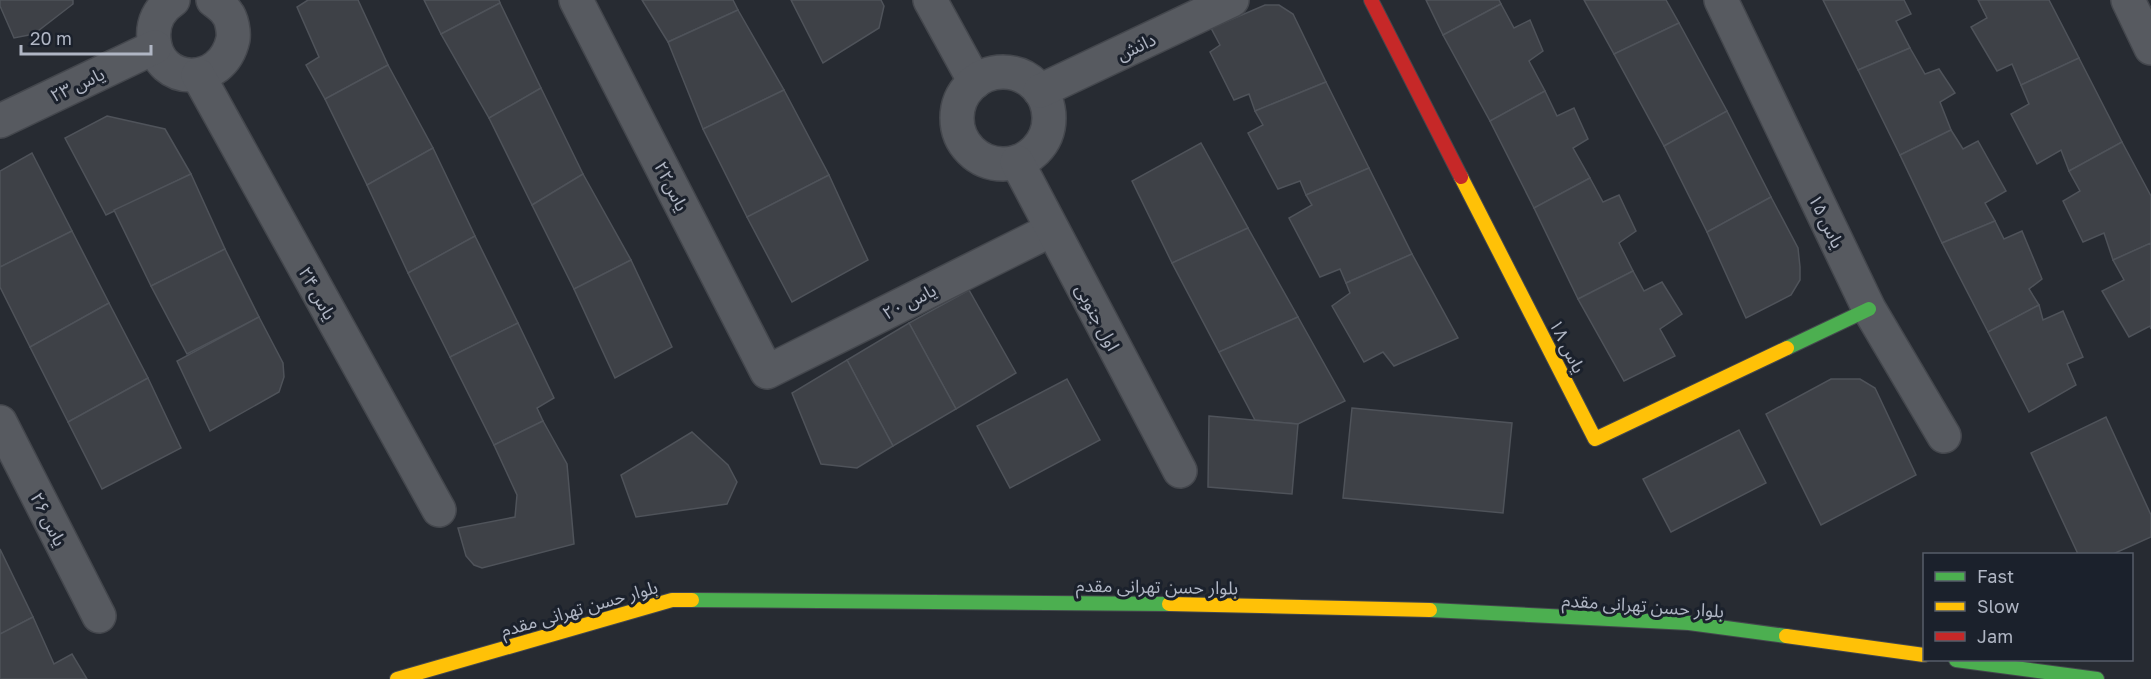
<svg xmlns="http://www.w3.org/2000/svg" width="2151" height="679" font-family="'Golos Text','Noto Sans Arabic',sans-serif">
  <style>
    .building { fill: #3e4147; stroke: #4f535a; stroke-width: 1.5 }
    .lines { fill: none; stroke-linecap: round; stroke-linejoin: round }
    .street-casing { stroke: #44474d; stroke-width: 36 }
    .fast-casing { stroke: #44474d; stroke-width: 16 }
    .slow-casing { stroke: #44474d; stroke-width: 16 }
    .jam-casing { stroke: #44474d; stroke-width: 16 }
    .street { stroke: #575a60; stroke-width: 33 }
    .fast { stroke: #4caf50; stroke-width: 14 }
    .slow { stroke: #ffc107; stroke-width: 14 }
    .jam { stroke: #c62828; stroke-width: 14 }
    .labels { text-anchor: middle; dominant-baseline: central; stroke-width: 6; stroke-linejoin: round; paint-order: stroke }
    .street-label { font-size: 18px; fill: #b0b6c4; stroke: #1b212c }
  </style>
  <rect width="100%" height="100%" fill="#272b32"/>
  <g class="building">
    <path d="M 0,0 L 73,0 L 73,4 L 34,34 L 14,38 L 0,6 Z"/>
    <path d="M 308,0 L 358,0 L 388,65 L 325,99 L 306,65 L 319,57 L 297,7 Z"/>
    <path d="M 424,0 L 499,0 L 500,3 L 441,34 Z"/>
    <path d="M 642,0 L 733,0 L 738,10 L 668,42 Z"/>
    <path d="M 791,0 L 881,0 L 884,6 L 879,28 L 823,63 Z"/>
    <path d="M 1426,0 L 1499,0 L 1501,4 L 1443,35 Z"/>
    <path d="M 1584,0 L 1666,0 L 1679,23 L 1614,54 Z"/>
    <path d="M 1823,0 L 1904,0 L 1911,14 L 1896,21 L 1910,48 L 1858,70 Z"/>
    <path d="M 1978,0 L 2049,0 L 2079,58 L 2021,85 L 2012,64 L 1997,71 L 1971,27 L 1987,18 Z"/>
    <path d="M 500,3 L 541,88 L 489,118 L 441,34 Z"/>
    <path d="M 1501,4 L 1514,28 L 1530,20 L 1543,51 L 1529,61 L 1545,91 L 1490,121 L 1443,35 Z"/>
    <path d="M 1265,5 L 1279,5 L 1293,14 L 1326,82 L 1255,111 L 1249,94 L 1234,100 L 1210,52 L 1220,45 L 1211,28 Z"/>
    <path d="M 738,10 L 784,90 L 703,129 L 668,42 Z"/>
    <path d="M 1679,23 L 1727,111 L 1664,146 L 1614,54 Z"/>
    <path d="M 1910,48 L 1925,74 L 1939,69 L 1955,93 L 1940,102 L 1951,130 L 1900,155 L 1858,70 Z"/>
    <path d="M 2079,58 L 2122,142 L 2069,171 L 2061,150 L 2037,164 L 2011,114 L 2029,104 L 2021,85 Z"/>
    <path d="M 388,65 L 433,148 L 367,185 L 325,99 Z"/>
    <path d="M 1326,82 L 1369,168 L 1306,195 L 1300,181 L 1278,189 L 1248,133 L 1263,125 L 1255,111 Z"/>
    <path d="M 541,88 L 583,174 L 532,205 L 489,118 Z"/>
    <path d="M 784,90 L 829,175 L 747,217 L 703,129 Z"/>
    <path d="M 1545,91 L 1557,116 L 1574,108 L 1588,139 L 1573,148 L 1590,178 L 1534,208 L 1490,121 Z"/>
    <path d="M 1727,111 L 1771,197 L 1707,232 L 1664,146 Z"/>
    <path d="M 107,116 L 165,129 L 191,174 L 106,215 L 65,138 Z"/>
    <path d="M 1951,130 L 1963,149 L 1978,141 L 2006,191 L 1985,203 L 1995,221 L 1942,243 L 1900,155 Z"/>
    <path d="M 2122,142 L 2151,196 L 2151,243 L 2113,260 L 2104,233 L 2083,242 L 2063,201 L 2080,191 L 2069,171 Z"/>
    <path d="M 1201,143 L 1248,228 L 1172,263 L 1132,181 Z"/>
    <path d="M 433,148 L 475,236 L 408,273 L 367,185 Z"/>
    <path d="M 32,153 L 72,231 L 0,267 L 0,171 Z"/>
    <path d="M 1369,168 L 1412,254 L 1346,283 L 1340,269 L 1320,277 L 1289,218 L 1312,205 L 1306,195 Z"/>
    <path d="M 191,174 L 225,249 L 151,286 L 114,210 Z"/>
    <path d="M 583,174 L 631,260 L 574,289 L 532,205 Z"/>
    <path d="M 829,175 L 868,260 L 792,302 L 747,217 Z"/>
    <path d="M 1590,178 L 1603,202 L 1619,195 L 1636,231 L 1619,243 L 1633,271 L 1578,299 L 1534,208 Z"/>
    <path d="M 1771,197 L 1798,248 L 1800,267 L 1800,280 L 1791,295 L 1746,318 L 1707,232 Z"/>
    <path d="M 1995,221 L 2004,239 L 2022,231 L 2042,279 L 2029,289 L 2039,305 L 1988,332 L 1942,243 Z"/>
    <path d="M 1248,228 L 1298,317 L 1219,352 L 1172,263 Z"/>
    <path d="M 72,231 L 109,303 L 30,347 L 0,287 L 0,267 Z"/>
    <path d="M 475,236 L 518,323 L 450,357 L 408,273 Z"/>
    <path d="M 2151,243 L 2151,329 L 2150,326 L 2129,337 L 2102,291 L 2124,280 L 2113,260 Z"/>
    <path d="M 225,249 L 259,317 L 187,354 L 151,286 Z"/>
    <path d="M 1412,254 L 1458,338 L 1394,366 L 1383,352 L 1364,362 L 1332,306 L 1350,293 L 1346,283 Z"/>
    <path d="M 631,260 L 672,347 L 615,378 L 574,289 Z"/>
    <path d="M 1633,271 L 1644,291 L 1662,282 L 1682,314 L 1660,329 L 1675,356 L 1624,381 L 1578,299 Z"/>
    <path d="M 969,290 L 1016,373 L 956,409 L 909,323 Z"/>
    <path d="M 109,303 L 148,378 L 68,422 L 30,347 Z"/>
    <path d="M 2039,305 L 2043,320 L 2063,311 L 2083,357 L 2067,364 L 2076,385 L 2029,412 L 1988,332 Z"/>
    <path d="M 259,317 L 283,363 L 284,377 L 279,392 L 210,431 L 177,361 Z"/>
    <path d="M 1298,317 L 1345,401 L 1298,424 L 1255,420 L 1219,352 Z"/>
    <path d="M 518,323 L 554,398 L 537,408 L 543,421 L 494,445 L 450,357 Z"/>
    <path d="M 909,323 L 956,409 L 893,446 L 847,360 Z"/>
    <path d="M 847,360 L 893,446 L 857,468 L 821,464 L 792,393 Z"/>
    <path d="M 148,378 L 181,448 L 102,489 L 68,422 Z"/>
    <path d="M 1067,379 L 1100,440 L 1010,488 L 977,426 Z"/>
    <path d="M 1831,379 L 1860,379 L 1875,388 L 1916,475 L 1821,525 L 1766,414 Z"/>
    <path d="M 1352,408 L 1512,423 L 1503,513 L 1343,498 Z"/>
    <path d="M 1209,416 L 1298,424 L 1292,494 L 1208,487 Z"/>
    <path d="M 2106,417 L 2151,515 L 2151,537 L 2113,554 L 2078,554 L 2031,453 Z"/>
    <path d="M 543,421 L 567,464 L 574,544 L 482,568 L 474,565 L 466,556 L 458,528 L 515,517 L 517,495 L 494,445 Z"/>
    <path d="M 1739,430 L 1766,483 L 1671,532 L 1643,479 Z"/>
    <path d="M 692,432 L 728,465 L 737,482 L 727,504 L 636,517 L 621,475 Z"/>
    <path d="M 0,549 L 33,617 L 0,634 Z"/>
    <path d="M 33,617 L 54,664 L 72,654 L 87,679 L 0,679 L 0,634 Z"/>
  </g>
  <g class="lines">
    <defs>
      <g id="street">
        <path d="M 173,0 C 159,9 152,23 154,40 C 158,85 222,89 233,39 C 234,32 232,19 227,13 C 224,8 218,4 213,0"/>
        <path d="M 576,0 L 767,372 L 1051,230"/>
        <path d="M 930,0 L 975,82"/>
        <path d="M 1721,0 L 1869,309 L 1944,436"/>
        <path d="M 2128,0 L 2151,48"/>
        <circle cx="1003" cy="118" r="46"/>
        <path d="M 198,75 L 439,510"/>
        <path d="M 1040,91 L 1232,0"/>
        <path d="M 0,121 L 155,47"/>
        <path d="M 1017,162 L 1180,471"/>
        <path d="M 0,422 L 99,616"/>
      </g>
      <g id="fast">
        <path d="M 1787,348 L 1869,309"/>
        <path d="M 692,600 L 1169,604"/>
        <path d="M 1430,610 L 1689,623 L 1786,636"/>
        <path d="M 1956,660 L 2097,679"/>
      </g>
      <g id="slow">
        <path d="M 1461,177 L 1595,439 L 1787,348"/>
        <path d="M 1169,604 L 1430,610"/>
        <path d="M 1786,636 L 1924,655"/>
        <path d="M 397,679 L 672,600 L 692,600"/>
      </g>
      <path id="jam" d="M 1371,0 L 1461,177"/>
    </defs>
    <use href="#street" class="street-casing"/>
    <use href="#fast" class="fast-casing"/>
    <use href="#slow" class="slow-casing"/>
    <use href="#jam" class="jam-casing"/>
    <use href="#street" class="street"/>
    <use href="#fast" class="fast"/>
    <use href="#slow" class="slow"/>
    <use href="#jam" class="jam"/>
  </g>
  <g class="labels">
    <g class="street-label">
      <text transform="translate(1136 46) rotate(-25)">دانش</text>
      <text transform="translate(77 84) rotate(-25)">یاس ۲۳</text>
      <text transform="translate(672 186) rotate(63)">یاس۲۲</text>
      <text transform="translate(1827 221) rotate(64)">یاس ۱۵</text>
      <text transform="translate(318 293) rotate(61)">یاس ۲۴</text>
      <text transform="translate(909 301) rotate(-27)">یاس ۲۰</text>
      <text transform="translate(1098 317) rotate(62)">اول جنوبی</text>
      <text transform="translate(1568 346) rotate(63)">یاس ۱۸</text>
      <text transform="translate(49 519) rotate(63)">یاس ۲۶</text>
      <text transform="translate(1157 586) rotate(1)">بلوار حسن تهرانی مقدم</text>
      <text transform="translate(1643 605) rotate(4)">بلوار حسن تهرانی مقدم</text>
      <text transform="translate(579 608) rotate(-16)">بلوار حسن تهرانی مقدم</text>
    </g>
  </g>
  <rect x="1923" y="553" width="210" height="108" fill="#1b212c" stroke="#575d69" stroke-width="1.5"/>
  <rect x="1935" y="572" width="30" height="9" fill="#4caf50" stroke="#575d69" stroke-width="1.5"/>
  <text x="1977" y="583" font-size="18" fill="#b0b6c4">Fast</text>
  <rect x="1935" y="602" width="30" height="9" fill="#ffc107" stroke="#575d69" stroke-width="1.5"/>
  <text x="1977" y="613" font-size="18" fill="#b0b6c4">Slow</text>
  <rect x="1935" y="632" width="30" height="9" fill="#c62828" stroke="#575d69" stroke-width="1.5"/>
  <text x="1977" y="643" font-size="18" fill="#b0b6c4">Jam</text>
  <path d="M21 45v9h130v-9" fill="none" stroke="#b0b6c4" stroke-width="3"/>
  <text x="30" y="45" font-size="18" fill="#b0b6c4" stroke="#1b212c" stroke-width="4.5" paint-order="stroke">20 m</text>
</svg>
